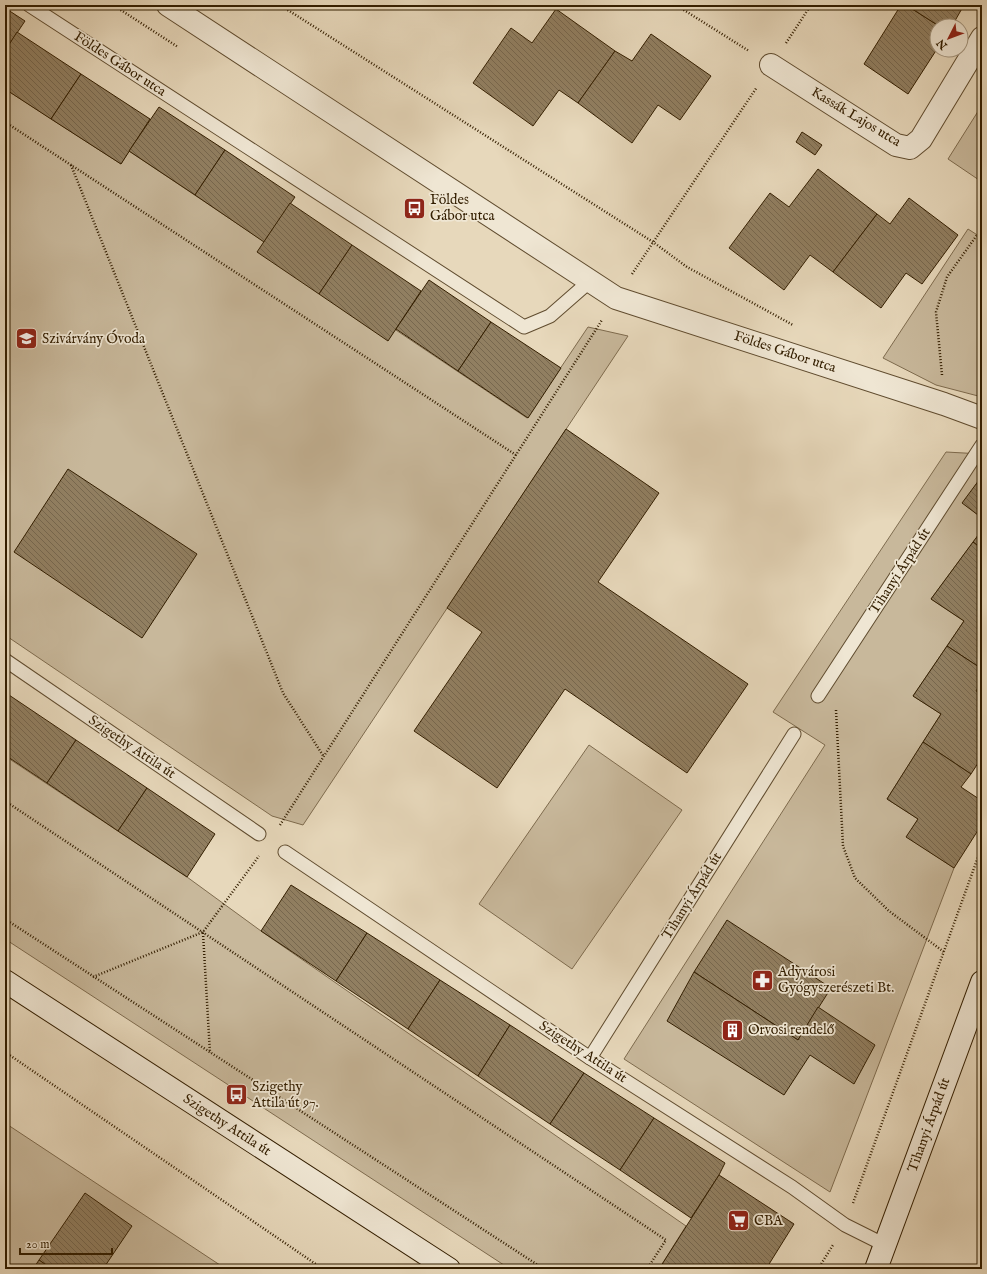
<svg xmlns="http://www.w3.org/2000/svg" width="987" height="1274" font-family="'IM FELL English',serif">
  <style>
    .park { fill: #c8b89b; stroke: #7e6b4e }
    .building { fill: url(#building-back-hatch); stroke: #331e00 }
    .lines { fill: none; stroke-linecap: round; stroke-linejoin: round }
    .lane-casing { stroke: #604c2f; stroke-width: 15 }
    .street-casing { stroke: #604c2f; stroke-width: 24 }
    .secondary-casing { stroke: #331e00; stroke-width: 24 }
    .path { stroke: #331e00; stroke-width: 2.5; stroke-dasharray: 1 2; stroke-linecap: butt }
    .lane { stroke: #efe6d3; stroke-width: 13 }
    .street { stroke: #efe6d3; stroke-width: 22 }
    .secondary { stroke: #efe6d3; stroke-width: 22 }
    .labels { text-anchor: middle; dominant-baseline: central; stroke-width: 3.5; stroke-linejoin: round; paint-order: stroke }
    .street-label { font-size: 14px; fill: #331e00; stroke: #efe6d3 }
    .poi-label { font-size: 14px; fill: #331e00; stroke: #efe6d3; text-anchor: start }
  </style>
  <defs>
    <pattern id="building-back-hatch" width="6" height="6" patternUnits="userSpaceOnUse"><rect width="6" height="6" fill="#917f61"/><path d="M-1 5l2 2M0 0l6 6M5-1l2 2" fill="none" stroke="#77674e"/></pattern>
  </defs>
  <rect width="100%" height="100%" fill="#e7d8bb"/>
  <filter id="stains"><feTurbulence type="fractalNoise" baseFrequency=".005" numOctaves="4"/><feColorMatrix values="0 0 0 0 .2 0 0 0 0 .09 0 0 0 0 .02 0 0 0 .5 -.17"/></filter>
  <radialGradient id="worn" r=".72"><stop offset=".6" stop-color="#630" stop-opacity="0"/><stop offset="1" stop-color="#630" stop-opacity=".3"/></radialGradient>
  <g class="park">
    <path d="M 5,89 L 121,164 L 129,151 L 527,418 L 588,327 L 628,336 L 303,825 L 272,816 L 5,635 Z"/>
    <path d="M 982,105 L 982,182 L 948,159 Z"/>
    <path d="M 968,229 L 982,238 L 982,397 L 936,385 L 883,358 Z"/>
    <path d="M 946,452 L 982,454 L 982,476 L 963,503 L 982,518 L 982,530 L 931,599 L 964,621 L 913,696 L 941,714 L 887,799 L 918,819 L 907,837 L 954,868 L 830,1192 L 624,1059 L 825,745 L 773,712 Z"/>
    <path d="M 589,745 L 682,810 L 572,969 L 479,904 Z"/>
    <path d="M 5,756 L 187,877 L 261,931 L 686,1226 L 659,1269 L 510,1269 L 5,939 Z"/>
    <path d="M 5,1123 L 226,1269 L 5,1269 Z"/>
  </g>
  <g class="building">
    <path d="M 901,5 L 906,5 L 939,26 L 937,26 L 937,49 L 908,94 L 864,64 Z"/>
    <path d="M 906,5 L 964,5 L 952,26 L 939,26 Z"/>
    <path d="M 5,8 L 25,21 L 5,51 Z"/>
    <path d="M 556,9 L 615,51 L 578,103 L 559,90 L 533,126 L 473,83 L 511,28 L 532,43 Z"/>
    <path d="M 17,32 L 81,74 L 51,119 L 5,89 L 5,51 Z"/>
    <path d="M 651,34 L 711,76 L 680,120 L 658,105 L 632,143 L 578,103 L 615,51 L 632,61 Z"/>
    <path d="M 81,74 L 150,119 L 121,164 L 51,119 Z"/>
    <path d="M 159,107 L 225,150 L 195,195 L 129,151 Z"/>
    <path d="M 802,132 L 822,145 L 815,155 L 796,142 Z"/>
    <path d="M 225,150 L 295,197 L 264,242 L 195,195 Z"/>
    <path d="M 818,169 L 877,214 L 833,272 L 810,255 L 784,290 L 729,248 L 770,193 L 789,207 Z"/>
    <path d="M 909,198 L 958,235 L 922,284 L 906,273 L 881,308 L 833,272 L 877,214 L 890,224 Z"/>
    <path d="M 290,203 L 352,245 L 319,294 L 257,252 Z"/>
    <path d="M 352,245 L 421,291 L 388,341 L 319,294 Z"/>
    <path d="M 429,280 L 491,322 L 458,371 L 396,329 Z"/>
    <path d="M 491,322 L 561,368 L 528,418 L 458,371 Z"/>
    <path d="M 566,429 L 659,493 L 598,582 L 748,684 L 687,773 L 565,689 L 497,788 L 414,731 L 482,632 L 447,608 Z"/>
    <path d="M 68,469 L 197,554 L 142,638 L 14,552 Z"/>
    <path d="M 982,476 L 982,518 L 962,503 Z"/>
    <path d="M 982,530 L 982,549 L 973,542 Z"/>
    <path d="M 973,542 L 982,549 L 982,669 L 947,646 L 964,621 L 931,599 Z"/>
    <path d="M 947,646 L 982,669 L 982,681 L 976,691 L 982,694 L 982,757 L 971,774 L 923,742 L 941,714 L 913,696 Z"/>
    <path d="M 6,693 L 76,740 L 47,783 L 5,755 Z"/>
    <path d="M 76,740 L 147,788 L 118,831 L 47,783 Z"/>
    <path d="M 923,742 L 971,774 L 961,787 L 982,801 L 982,824 L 954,868 L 906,837 L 918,819 L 887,799 Z"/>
    <path d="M 147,788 L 215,834 L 187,877 L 118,831 Z"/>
    <path d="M 291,885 L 367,933 L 336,981 L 261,931 Z"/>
    <path d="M 727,920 L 831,988 L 798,1040 L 694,972 Z"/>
    <path d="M 367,933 L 440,980 L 408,1029 L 336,981 Z"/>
    <path d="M 694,972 L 798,1040 L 818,1007 L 875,1045 L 854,1084 L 810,1055 L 784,1095 L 667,1021 Z"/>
    <path d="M 440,980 L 510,1025 L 478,1076 L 408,1029 Z"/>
    <path d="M 510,1025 L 584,1073 L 550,1124 L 478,1076 Z"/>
    <path d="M 584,1073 L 654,1118 L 620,1170 L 550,1124 Z"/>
    <path d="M 654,1118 L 725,1163 L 719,1175 L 691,1218 L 620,1170 Z"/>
    <path d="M 719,1175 L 794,1224 L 766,1269 L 659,1269 Z"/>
    <path d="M 85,1193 L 132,1226 L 103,1269 L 52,1269 L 39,1260 Z"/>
    <path d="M 39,1260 L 52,1269 L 33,1269 Z"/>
  </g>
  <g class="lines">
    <defs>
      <g id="lane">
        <path d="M 29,5 L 524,327 L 550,316 L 590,281"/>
        <path d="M 5,660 L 259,834"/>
        <path d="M 818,696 L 982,445"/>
        <path d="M 285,852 L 590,1058 L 792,1187 L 845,1225 L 885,1245"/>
        <path d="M 590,1058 L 794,734"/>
      </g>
      <g id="street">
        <path d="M 168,5 L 616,298 L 944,404 L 982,418"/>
        <path d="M 771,65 L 896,145 L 910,148 L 921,139 L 982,38"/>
      </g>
      <g id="secondary">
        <path d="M 5,981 L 449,1269"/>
        <path d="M 876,1269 L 982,982"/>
      </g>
    </defs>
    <use href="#lane" class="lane-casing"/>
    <use href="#street" class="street-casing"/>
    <use href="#secondary" class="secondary-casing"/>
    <g class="path">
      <path d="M 113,5 L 178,47"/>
      <path d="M 280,5 L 653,242 L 687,267 L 793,325"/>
      <path d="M 676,5 L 749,51"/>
      <path d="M 786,43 L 811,5"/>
      <path d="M 5,122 L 516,455"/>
      <path d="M 71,165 L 283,693 L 324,757"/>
      <path d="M 632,274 L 757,87"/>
      <path d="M 942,375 L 936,312 L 947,277 L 982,228"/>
      <path d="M 836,710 L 843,846 L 855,878 L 889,911 L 944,952"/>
      <path d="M 5,801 L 666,1240 L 647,1269"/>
      <path d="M 280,825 L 602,320"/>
      <path d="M 5,919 L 544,1269"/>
      <path d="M 203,933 L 210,1053"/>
      <path d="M 93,977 L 203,932 L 259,856"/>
      <path d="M 5,1052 L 323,1269"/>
      <path d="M 853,1203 L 982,846"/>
      <path d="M 818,1269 L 833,1245"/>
    </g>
    <use href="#lane" class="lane"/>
    <use href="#street" class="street"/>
    <use href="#secondary" class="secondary"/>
  </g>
  <defs>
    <symbol id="bus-square" viewBox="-11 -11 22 22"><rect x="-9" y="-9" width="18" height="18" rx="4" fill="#8f2418" stroke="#efe6d3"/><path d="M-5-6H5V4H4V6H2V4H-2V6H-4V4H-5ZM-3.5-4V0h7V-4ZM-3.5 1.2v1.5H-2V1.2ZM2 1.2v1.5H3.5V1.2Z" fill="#fff"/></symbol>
    <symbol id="school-square" viewBox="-11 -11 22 22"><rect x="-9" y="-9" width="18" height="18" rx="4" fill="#8f2418" stroke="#efe6d3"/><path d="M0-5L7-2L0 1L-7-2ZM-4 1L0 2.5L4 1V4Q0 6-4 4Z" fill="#fff"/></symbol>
    <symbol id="pharmacy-square" viewBox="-11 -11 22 22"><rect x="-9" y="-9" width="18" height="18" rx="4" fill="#8f2418" stroke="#efe6d3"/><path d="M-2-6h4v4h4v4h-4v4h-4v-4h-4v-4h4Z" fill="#fff"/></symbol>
    <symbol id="building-square" viewBox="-11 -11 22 22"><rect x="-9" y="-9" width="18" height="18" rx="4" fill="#8f2418" stroke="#efe6d3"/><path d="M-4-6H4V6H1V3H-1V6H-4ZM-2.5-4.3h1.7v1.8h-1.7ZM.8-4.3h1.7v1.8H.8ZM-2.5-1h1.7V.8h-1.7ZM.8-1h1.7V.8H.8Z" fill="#fff"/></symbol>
    <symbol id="supermarket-square" viewBox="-11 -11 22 22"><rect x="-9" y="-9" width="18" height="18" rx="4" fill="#8f2418" stroke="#efe6d3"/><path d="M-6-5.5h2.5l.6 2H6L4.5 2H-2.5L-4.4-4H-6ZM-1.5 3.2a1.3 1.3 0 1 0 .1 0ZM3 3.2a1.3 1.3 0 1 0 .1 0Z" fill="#fff"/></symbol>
  </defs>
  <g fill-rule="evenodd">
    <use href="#bus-square" x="402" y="196" width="25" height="25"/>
    <use href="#school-square" x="14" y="326" width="25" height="25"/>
    <use href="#pharmacy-square" x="750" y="968" width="25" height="25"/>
    <use href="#building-square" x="720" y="1018" width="25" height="25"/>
    <use href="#bus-square" x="224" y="1082" width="25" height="25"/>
    <use href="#supermarket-square" x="726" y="1208" width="25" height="25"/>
  </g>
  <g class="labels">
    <g class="street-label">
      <text transform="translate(120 64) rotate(33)">Földes Gábor utca</text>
      <text transform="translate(856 117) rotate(31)">Kassák Lajos utca</text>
      <text transform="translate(785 352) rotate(18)">Földes Gábor utca</text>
      <text transform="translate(900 571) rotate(-57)">Tihanyi Árpád út</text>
      <text transform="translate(132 747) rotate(34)">Szigethy Attila út</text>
      <text transform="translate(692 896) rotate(-58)">Tihanyi Árpád út</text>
      <text transform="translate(583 1052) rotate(33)">Szigethy Attila út</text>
      <text transform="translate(227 1125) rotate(33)">Szigethy Attila út</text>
      <text transform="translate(929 1125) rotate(-70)">Tihanyi Árpád út</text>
    </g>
    <g class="poi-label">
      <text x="430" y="200">Földes<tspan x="430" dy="16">Gábor utca</tspan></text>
      <text x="42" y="339">Szivárvány Óvoda</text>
      <text x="778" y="972">Adyvárosi<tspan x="778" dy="16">Gyógyszerészeti Bt.</tspan></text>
      <text x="748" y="1030">Orvosi rendelő</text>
      <text x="252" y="1087">Szigethy<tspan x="252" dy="16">Attila út 97.</tspan></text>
      <text x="754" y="1221">CBA</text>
    </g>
  </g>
  <rect width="987" height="1274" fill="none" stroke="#e7d8bb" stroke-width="20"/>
  <rect x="6" y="6" width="975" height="1262" fill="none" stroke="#331e00" stroke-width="2"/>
  <rect x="10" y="10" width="967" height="1254" fill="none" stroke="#331e00"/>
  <g transform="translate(949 38) rotate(228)"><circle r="19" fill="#efe6d3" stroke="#a4967f"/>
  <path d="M0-3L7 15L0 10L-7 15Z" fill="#8f2418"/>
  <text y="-6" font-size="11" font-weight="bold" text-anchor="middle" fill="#331e00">N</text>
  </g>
  <path d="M20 1248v6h92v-6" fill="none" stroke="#331e00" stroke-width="2"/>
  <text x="26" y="1248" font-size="12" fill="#331e00" stroke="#efe6d3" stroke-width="3" paint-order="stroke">20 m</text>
  <rect width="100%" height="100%" filter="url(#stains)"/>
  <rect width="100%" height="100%" fill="url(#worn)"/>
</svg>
